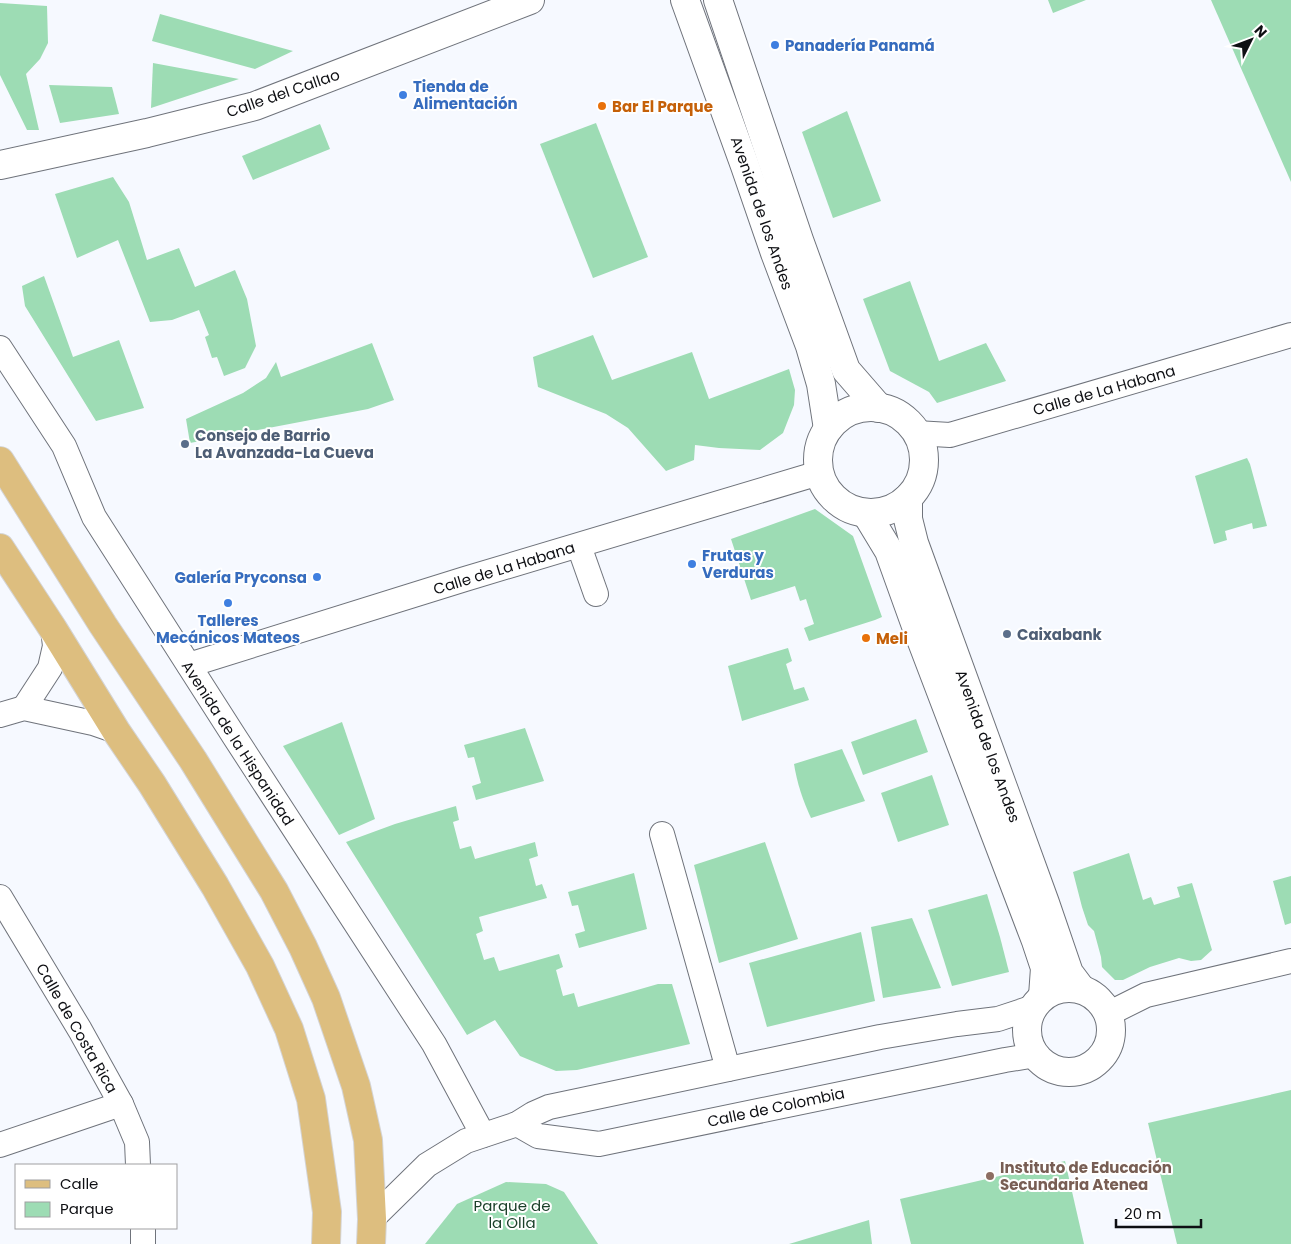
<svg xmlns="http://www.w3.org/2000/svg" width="1291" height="1244" font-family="Poppins,sans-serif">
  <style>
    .green { fill: #9ddcb4 }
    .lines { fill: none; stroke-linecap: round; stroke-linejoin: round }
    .street-casing { stroke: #6f737b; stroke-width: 26 }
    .secondary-casing { stroke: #6f737b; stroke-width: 30 }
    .primary-casing { stroke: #d4d4d5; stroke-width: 30 }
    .street { stroke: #fff; stroke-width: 24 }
    .secondary { stroke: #fff; stroke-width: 28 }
    .primary { stroke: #ddbe7f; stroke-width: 28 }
    .shop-dot { fill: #3f7fe0; stroke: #fff; stroke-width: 2 }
    .food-dot { fill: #e8710a; stroke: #fff; stroke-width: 2 }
    .service-dot { fill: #5c6f8a; stroke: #fff; stroke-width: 2 }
    .education-dot { fill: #8d6e63; stroke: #fff; stroke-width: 2 }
    .labels { text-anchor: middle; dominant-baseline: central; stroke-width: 4; stroke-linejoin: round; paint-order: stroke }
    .shop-label { font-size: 15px; font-weight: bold; fill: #366cbe; stroke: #fff; text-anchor: start }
    .street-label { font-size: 15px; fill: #0e0f13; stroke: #fff }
    .food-label { font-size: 15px; font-weight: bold; fill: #c56008; stroke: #fff; text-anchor: start }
    .service-label { font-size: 15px; font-weight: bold; fill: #4e5e75; stroke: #fff; text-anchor: start }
    .education-label { font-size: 15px; font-weight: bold; fill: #785e54; stroke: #fff; text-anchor: start }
    .park-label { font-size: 15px; fill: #1b402a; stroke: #fff }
  </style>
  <rect width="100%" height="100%" fill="#f6f9ff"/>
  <g class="green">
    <path d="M 1048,0 L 1086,0 L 1053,13 Z"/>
    <path d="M 1211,0 L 1291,0 L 1291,182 Z"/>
    <path d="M 0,3 L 47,6 L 48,43 L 40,59 L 26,74 L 39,130 L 27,130 L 0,75 Z"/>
    <path d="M 160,14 L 293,51 L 255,69 L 152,41 Z"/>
    <path d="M 153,63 L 239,79 L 151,108 Z"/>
    <path d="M 49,85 L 112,87 L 119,114 L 60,123 Z"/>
    <path d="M 847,111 L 881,201 L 833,218 L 802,132 Z"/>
    <path d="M 596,123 L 648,257 L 593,278 L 540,144 Z"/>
    <path d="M 320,124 L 330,149 L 253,180 L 242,156 Z"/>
    <path d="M 113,177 L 129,202 L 147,260 L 179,248 L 195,287 L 235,270 L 247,299 L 256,346 L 245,368 L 224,376 L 217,357 L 212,358 L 205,337 L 209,335 L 199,310 L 172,320 L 150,322 L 118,240 L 77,258 L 55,194 Z"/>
    <path d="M 44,276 L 73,357 L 119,340 L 144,408 L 96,421 L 25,306 L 22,286 Z"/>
    <path d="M 910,281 L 939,361 L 986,343 L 1006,381 L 937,403 L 929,392 L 890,371 L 863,299 Z"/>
    <path d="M 593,335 L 612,380 L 692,352 L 709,399 L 789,369 L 795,390 L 794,405 L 783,433 L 760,450 L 719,448 L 695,445 L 694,460 L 666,471 L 628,428 L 606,414 L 538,387 L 533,357 Z"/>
    <path d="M 372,343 L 394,400 L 368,409 L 190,443 L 186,419 L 243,393 L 266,378 L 276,362 L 281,377 Z"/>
    <path d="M 1247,458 L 1250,464 L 1267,526 L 1253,529 L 1252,523 L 1225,531 L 1227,540 L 1214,544 L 1195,476 Z"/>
    <path d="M 815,509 L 853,536 L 882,617 L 875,620 L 809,641 L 804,628 L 814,624 L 806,599 L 800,601 L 795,586 L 751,600 L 731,539 Z"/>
    <path d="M 788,648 L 792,661 L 786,664 L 794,690 L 804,687 L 809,700 L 742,721 L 728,666 Z"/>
    <path d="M 916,719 L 928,752 L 863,775 L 851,742 Z"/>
    <path d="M 342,722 L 375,819 L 339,835 L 283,746 Z"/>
    <path d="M 525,728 L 544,781 L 476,800 L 472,786 L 481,783 L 474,757 L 468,758 L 464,745 Z"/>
    <path d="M 842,749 L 865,801 L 811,818 C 803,801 797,783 794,764 Z"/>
    <path d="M 932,775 L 949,825 L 898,842 L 881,793 Z"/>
    <path d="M 456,806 L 459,820 L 453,822 L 460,849 L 471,846 L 475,859 L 535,842 L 538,856 L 529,859 L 536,886 L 542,884 L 547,898 L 479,917 L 483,931 L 476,934 L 484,960 L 494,957 L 499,971 L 559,954 L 563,967 L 556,970 L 563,996 L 574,993 L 578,1007 L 658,984 L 672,984 L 690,1044 L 577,1070 L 556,1071 L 520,1056 L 495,1020 L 467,1035 L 346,842 L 395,824 Z"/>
    <path d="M 765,842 L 798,939 L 719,963 L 694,865 Z"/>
    <path d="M 1129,853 L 1143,900 L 1151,897 L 1154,905 L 1180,897 L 1177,887 L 1192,883 L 1212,950 L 1201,960 L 1191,961 L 1179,958 L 1150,967 L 1123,980 L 1115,980 L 1102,967 L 1101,957 L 1094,931 L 1088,925 L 1082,907 L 1073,872 Z"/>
    <path d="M 634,873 L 647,929 L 579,948 L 575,934 L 585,931 L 578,905 L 572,906 L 568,892 Z"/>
    <path d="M 1291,876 L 1291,923 L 1285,925 L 1273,881 Z"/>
    <path d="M 987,894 L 1000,937 L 1009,972 L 952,986 L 928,910 Z"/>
    <path d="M 912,918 L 941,988 L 883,998 L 871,927 Z"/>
    <path d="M 861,932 L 875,1001 L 767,1027 L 749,963 Z"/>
    <path d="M 1291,1090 L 1291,1244 L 1177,1244 L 1148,1123 Z"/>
    <path d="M 1065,1161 L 1084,1244 L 911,1244 L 900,1199 Z"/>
    <path d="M 506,1182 L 546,1184 L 564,1192 L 598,1244 L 425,1244 L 457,1204 Z"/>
    <path d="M 869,1220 L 872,1244 L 789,1244 Z"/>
  </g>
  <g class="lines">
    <defs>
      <g id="street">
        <path d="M 0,348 L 64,446 L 94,517 L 234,736 L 434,1044 L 483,1135"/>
        <path d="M 916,433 L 950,435 L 1291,335"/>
        <path d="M 579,546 L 596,594"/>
        <path d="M 189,665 L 465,579 L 819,473"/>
        <path d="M 24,708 L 50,668 L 55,646 L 53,629"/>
        <path d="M 0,715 L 24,708 L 93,723 L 116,731"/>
        <path d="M 662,834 L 728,1069"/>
        <path d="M 0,897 L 80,1030 L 121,1104 L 137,1142 L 138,1165"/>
        <path d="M 1108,1014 L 1146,995 L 1291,961"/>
        <path d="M 517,1124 L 538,1136 L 599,1144 L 1005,1060 L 1036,1055"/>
        <path d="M 0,1145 L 121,1104"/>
        <path d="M 372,1219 L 427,1165 L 466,1141 L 517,1124 L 533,1114 L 549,1107 L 880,1037 L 957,1024 L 998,1019 L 1034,1007"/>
        <path d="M 143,1228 L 143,1244"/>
      </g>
      <g id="secondary">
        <path d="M 685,0 L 745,166 L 775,253 L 810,346 L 821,384 L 828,429"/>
        <path d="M 718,0 L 799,240 L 846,370 L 879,408"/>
        <path d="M 0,165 L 147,133 L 255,106 L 530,0"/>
        <circle cx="871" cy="460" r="53"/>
        <path d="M 908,498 L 908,519 L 914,543 L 1045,903 L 1069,973 L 1081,989"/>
        <path d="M 866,513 L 889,551 L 916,626 L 1036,941 L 1045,968 L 1043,996"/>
        <circle cx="1069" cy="1030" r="42"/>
      </g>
      <g id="primary">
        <path d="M 0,461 L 103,625 L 193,760 L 274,891 L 303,947 L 326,998 L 356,1086 L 368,1140 L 372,1219 L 371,1244"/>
        <path d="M 0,548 L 53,629 L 116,731 L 152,784 L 215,886 L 260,966 L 289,1029 L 311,1099 L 327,1212 L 326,1244"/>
      </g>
    </defs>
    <use href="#street" class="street-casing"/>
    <use href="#secondary" class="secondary-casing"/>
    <use href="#primary" class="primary-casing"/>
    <use href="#street" class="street"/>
    <use href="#secondary" class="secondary"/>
    <use href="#primary" class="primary"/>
  </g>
  <g class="shop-dot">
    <circle cx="775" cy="45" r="5"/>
    <circle cx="403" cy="95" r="5"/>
    <circle cx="692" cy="564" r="5"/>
    <circle cx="317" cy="577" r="5"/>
    <circle cx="228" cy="603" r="5"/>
  </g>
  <g class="food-dot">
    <circle cx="602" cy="106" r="5"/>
    <circle cx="866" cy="638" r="5"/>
  </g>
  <g class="service-dot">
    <circle cx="185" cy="444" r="5"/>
    <circle cx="1007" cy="634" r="5"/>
  </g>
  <circle class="education-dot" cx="990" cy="1176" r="5"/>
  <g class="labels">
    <g class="shop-label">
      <text x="785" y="45">Panadería Panamá</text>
      <text x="413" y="86">Tienda de<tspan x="413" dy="17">Alimentación</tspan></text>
      <text x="702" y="555">Frutas y<tspan x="702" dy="17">Verduras</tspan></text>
      <text x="307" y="577" text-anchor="end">Galería Pryconsa</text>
      <text x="228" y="620" text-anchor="middle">Talleres<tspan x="228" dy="17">Mecánicos Mateos</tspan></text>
    </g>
    <g class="street-label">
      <text transform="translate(283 93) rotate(-19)">Calle del Callao</text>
      <text transform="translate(762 213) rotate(71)">Avenida de los Andes</text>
      <text transform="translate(1104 390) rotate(-16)">Calle de La Habana</text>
      <text transform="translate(504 568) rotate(-17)">Calle de La Habana</text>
      <text transform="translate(238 743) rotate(57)">Avenida de la Hispanidad</text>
      <text transform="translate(988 746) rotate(70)">Avenida de los Andes</text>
      <text transform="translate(77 1028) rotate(60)">Calle de Costa Rica</text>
      <text transform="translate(776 1107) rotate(-12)">Calle de Colombia</text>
    </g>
    <g class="food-label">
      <text x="612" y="106">Bar El Parque</text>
      <text x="876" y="638">Meli</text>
    </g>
    <g class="service-label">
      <text x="195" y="435">Consejo de Barrio<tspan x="195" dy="17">La Avanzada-La Cueva</tspan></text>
      <text x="1017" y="634">Caixabank</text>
    </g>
    <g class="education-label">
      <text x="1000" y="1167">Instituto de Educación<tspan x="1000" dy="17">Secundaria Atenea</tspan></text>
    </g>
    <g class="park-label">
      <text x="512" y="1205">Parque de<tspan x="512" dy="17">la Olla</tspan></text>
    </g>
  </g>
  <rect x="15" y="1164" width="162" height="65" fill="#ffffff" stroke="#9f9fa1"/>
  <rect x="25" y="1180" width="25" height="8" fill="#ddbe7f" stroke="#9f9fa1"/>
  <text x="60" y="1189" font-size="15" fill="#0e0f13">Calle</text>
  <rect x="25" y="1202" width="25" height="15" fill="#9ddcb4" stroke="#9f9fa1"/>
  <text x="60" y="1214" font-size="15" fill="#0e0f13">Parque</text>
  <g transform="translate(1251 40) rotate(48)" stroke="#ffffff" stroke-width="4" paint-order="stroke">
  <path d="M0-4L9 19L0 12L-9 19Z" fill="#0e0f13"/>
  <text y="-8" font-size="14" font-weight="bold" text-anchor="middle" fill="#0e0f13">N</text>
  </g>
  <path d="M1116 1219v8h85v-8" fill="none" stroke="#0e0f13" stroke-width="2.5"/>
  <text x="1124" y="1219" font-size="15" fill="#0e0f13" stroke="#ffffff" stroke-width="4" paint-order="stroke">20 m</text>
</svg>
